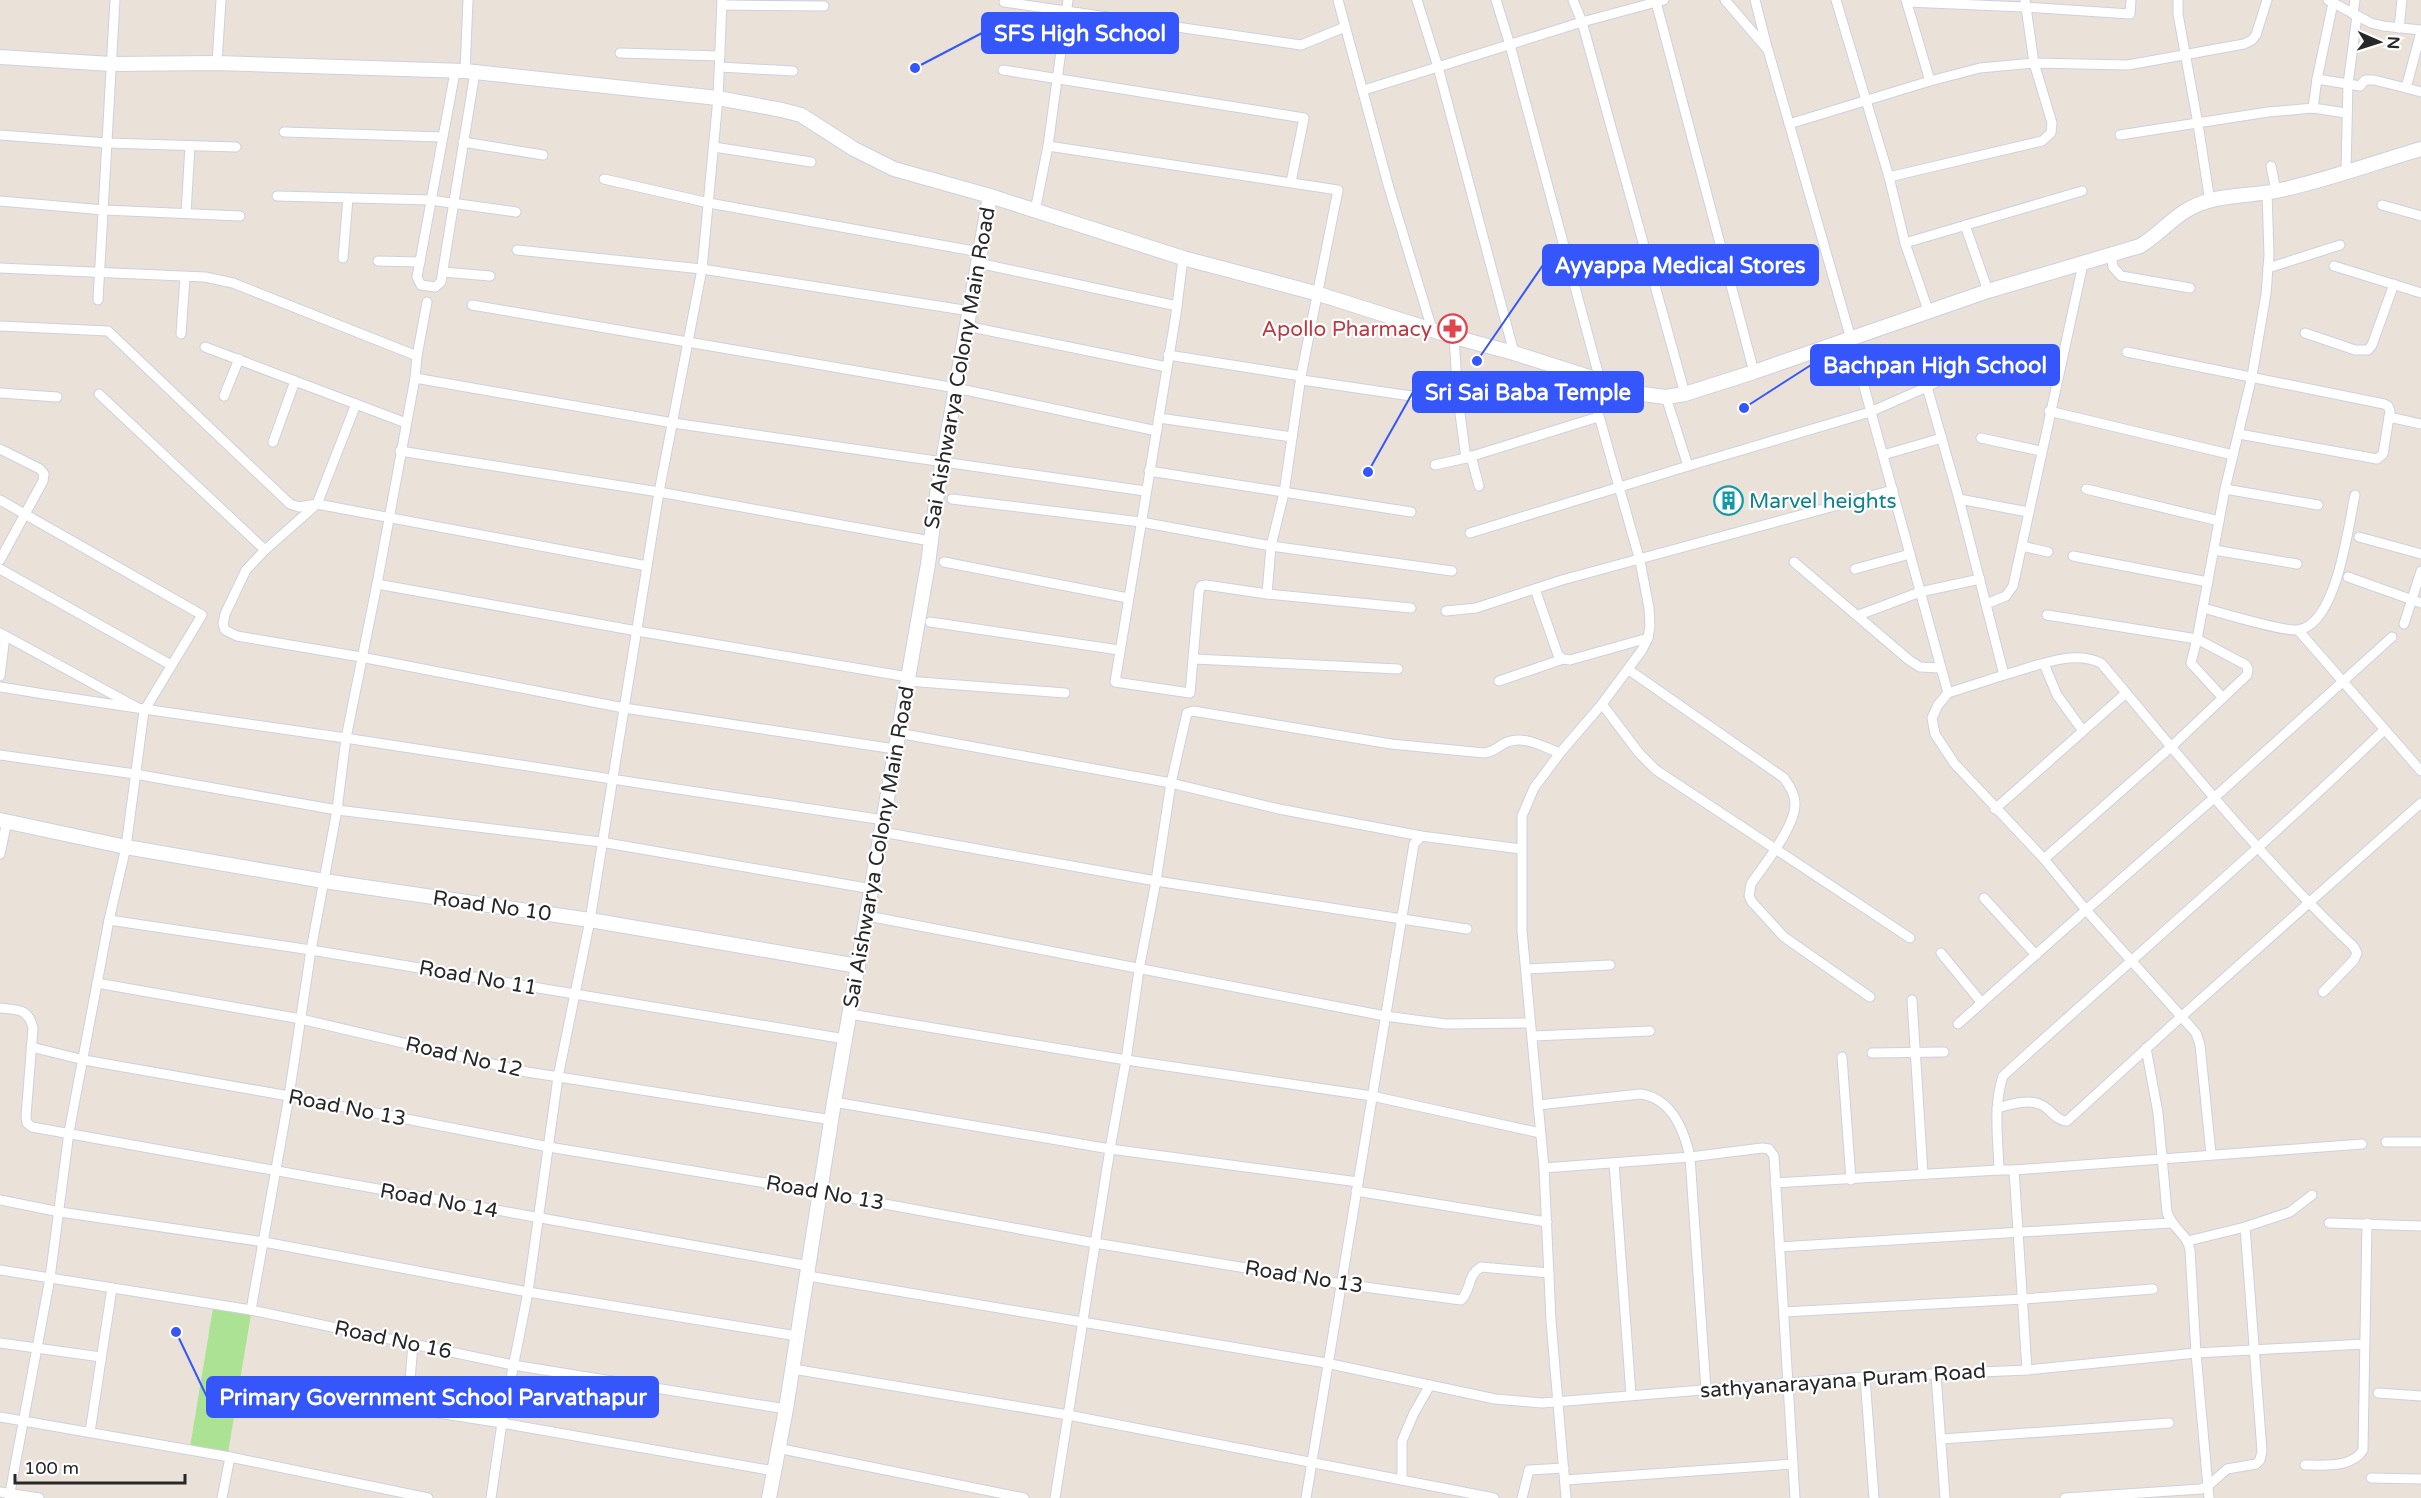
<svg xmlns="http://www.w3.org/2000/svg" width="2421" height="1498" font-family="'Varela Round',sans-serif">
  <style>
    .green { fill: #ace293 }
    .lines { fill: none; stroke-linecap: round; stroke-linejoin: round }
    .street-casing { stroke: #cdd0e0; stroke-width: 11 }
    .secondary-casing { stroke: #cdd0e0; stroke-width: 16 }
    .street { stroke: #fff; stroke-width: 9 }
    .secondary { stroke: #fff; stroke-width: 14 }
    .labels { text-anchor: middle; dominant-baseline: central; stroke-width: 4.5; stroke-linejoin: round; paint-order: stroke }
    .health-label { font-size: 21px; fill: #be3a42; stroke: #fff; text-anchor: end }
    .street-label { font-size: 21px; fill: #272727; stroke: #fff }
    .culture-label { font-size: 21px; fill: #0d838f; stroke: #fff; text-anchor: start }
    .leader { fill: none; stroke: #3556fa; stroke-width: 2 }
    .callout-dot { fill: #3556fa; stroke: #fff; stroke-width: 2 }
    .callout { fill: #3556fa; stroke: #3556fa; stroke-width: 2 }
    .callout-label { font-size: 22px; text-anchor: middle; font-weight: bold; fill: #fff }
  </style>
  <rect width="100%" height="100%" fill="#eae2d8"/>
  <path class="green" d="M 213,1308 L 251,1314 L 228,1453 L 190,1447 Z"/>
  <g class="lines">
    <defs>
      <g id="street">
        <path d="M 1338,0 L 1389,188 L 1432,329"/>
        <path d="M 1417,0 L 1438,67 L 1514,353"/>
        <path d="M 1496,0 L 1510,45 L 1600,380"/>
        <path d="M 1573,0 L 1582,22 L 1685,394"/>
        <path d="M 1725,0 L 1768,50 L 1851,339 L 1948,693"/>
        <path d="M 1755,0 L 1767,47"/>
        <path d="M 1836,0 L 1889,177 L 1905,243 L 1929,313"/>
        <path d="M 1906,0 L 1930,81"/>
        <path d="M 2178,0 L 2178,14 L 2198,124 L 2210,202"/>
        <path d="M 2328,0 L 2371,23 L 2383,26 L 2421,30"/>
        <path d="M 1004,2 L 1301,45 L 1345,27"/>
        <path d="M 1656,2 L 1754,372"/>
        <path d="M 1907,2 L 2024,7 L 2130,14 L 2131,0"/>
        <path d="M 722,5 L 824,6"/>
        <path d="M 2353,14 L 2355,0"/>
        <path d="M 2399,28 L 2402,0"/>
        <path d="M 620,53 L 720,56"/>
        <path d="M 217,63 L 221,0"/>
        <path d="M 720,67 L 793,71"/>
        <path d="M 1003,70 L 1304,118 L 1291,182"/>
        <path d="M 465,71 L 468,0"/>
        <path d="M 455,72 L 417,277 L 421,285 L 435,287 L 441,282 L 475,72"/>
        <path d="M 2317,79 L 2333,3"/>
        <path d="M 2406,88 L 2421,92"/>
        <path d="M 1364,90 L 1582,22 L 1664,0"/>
        <path d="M 2313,108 L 2317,79 L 2360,86 L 2365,80 L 2374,80 L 2406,88 L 2421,32"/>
        <path d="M 1789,124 L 1930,81 L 1980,68 L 2034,63 L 2128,65 L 2244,44 L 2252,40 L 2256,35 L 2267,0"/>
        <path d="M 284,132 L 442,137"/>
        <path d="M 0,135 L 107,143 L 236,147"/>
        <path d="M 2120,135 L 2268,112 L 2313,108 L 2346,113"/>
        <path d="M 463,142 L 543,155"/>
        <path d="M 1048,146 L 1338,190 L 1301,376 L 1284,493 L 1271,546 L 1267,594"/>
        <path d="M 714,147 L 811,162"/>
        <path d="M 2271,166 L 2276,191"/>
        <path d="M 2346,171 L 2348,84 L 2357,16"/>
        <path d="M 1889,177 L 2042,141 L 2051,133 L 2052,123 L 2034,63 L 2025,0"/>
        <path d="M 604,179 L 709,203 L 979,252"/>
        <path d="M 277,196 L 430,200 L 516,212"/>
        <path d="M 0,201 L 104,210 L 240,216"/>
        <path d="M 2382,205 L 2421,216"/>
        <path d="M 1035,211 L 1048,146 L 1068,0"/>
        <path d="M 186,213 L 190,146"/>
        <path d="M 1965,225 L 1988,291"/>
        <path d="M 1905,243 L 2082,191"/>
        <path d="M 517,250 L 702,269 L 970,311"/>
        <path d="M 2111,255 L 2113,267 L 2121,276 L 2190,288"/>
        <path d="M 343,258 L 348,198"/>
        <path d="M 1183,258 L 1176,314 L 1115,682 L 1190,693 L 1199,591 L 1201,586 L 1206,585 L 1267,594 L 1411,608"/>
        <path d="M 378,261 L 420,262"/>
        <path d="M 978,263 L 1177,306"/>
        <path d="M 2334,266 L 2421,293"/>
        <path d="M 0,268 L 205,277 L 233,283 L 417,356 L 415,378"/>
        <path d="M 2268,268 L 2340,245"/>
        <path d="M 443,272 L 490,276"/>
        <path d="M 98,300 L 115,0"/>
        <path d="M 472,305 L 956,388 L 1157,431"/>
        <path d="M 0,326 L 108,331 L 290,504 L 299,507 L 317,504 L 647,566"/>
        <path d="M 966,326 L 1167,367"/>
        <path d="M 2305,333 L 2355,350 L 2368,350 L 2372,345 L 2394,284"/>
        <path d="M 181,334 L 185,277"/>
        <path d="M 1454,337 L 1458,399 L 1466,458 L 1598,417"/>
        <path d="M 205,347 L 406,423"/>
        <path d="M 2127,352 L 2384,404 L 2388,406 L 2390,411 L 2383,454 L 2377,459 L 2239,434"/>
        <path d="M 1168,355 L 1301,376"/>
        <path d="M 417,356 L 427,302"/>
        <path d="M 1302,380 L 1418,397"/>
        <path d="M 0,393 L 57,397"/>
        <path d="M 99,394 L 265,550"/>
        <path d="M 224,396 L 239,359"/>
        <path d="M 1666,397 L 1688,466 L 1870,412 L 1927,387"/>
        <path d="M 356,404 L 317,504 L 265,550 L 246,570 L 225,614 L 223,624 L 225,630 L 237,636 L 361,657 L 624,708 L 895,749"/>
        <path d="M 2049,411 L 2233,455"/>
        <path d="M 2389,417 L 2421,424"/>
        <path d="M 1159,418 L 1292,437"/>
        <path d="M 1981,438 L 2040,451"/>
        <path d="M 273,442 L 295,381"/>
        <path d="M 0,449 L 40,469 L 44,474 L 43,481 L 0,560"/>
        <path d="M 400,451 L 659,492 L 930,541"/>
        <path d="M 1883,455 L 1942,438"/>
        <path d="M 1471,456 L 1479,486"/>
        <path d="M 1435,465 L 1466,458"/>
        <path d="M 1149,471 L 1411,512"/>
        <path d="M 2086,489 L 2219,521"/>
        <path d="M 2225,489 L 2318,505"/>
        <path d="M 952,499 L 1141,522 L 1271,546 L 1452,571"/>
        <path d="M 1959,499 L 1927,387 C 1939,381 1952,373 1965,369 C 1995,358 2027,373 2056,381"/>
        <path d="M 0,500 L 202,615 L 144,711 L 126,847 L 109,920 L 69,1132 L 50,1278 L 9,1498"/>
        <path d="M 2028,512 L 1959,499 L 2004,675 C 2034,667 2072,649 2101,663 C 2183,760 2262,860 2354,947 L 2357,953 L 2354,960 L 2323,992"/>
        <path d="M 1470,533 L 1688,466"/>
        <path d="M 2359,537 L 2421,554"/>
        <path d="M 2022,546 L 2048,552"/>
        <path d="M 2214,550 L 2297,564"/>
        <path d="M 2073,556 L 2208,582"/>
        <path d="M 944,562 L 1128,598"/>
        <path d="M 1794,562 L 1909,660 L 1920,667 L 1941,668"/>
        <path d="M 0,569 L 171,665"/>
        <path d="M 1855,569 L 1910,554"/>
        <path d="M 2348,577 L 2421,603"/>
        <path d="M 377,584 L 637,631 L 908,677"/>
        <path d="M 1986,604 L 2006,596 L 2013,586 L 2083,264"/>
        <path d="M 2203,608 C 2222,613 2284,632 2298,630 C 2337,624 2348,527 2355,495"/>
        <path d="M 1446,611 L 1476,608 L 1562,580 L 1893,490"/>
        <path d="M 1859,615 L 1920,592 L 1980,579"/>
        <path d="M 2047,615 L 2197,639 L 2191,663 L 2223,698"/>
        <path d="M 930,622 L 1119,650"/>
        <path d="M 2404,624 L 2421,571"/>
        <path d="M 2298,630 L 2421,771"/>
        <path d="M 0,633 L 136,707"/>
        <path d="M 1194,659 L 1398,669"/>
        <path d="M 1563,659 L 1570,660 L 1648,638"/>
        <path d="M 2044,664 L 2057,695 L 2083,731"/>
        <path d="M 1629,670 L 1784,778 C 1790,787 1795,794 1795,804 C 1795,827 1764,865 1751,884 L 1749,896 L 1752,902 L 1784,937 L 1870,997"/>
        <path d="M 0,676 L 5,636"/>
        <path d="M 907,681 L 1065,693"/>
        <path d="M 1499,681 L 1563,659 L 1558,655 L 1535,589"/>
        <path d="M 0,687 C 115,706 230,721 345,738 C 525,765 704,794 884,820"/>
        <path d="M 1602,704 L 1639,753 L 1656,770 L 1910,938"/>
        <path d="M 898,733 L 1171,783 L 1279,809 L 1421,836"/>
        <path d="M 0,755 L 135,774 L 337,810 L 601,842 L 872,889"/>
        <path d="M 1995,809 L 2126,693"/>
        <path d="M 882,832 L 1156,881 L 1467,929"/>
        <path d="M 0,854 L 7,821"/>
        <path d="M 2044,859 L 2171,747 L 2247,675 L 2248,669 L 2246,665 L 2197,639 L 2225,489 L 2252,376 L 2266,294 L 2269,255 L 2267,192"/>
        <path d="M 1984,898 L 2036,955"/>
        <path d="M 868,916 L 1385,1016 L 1446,1024 L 1530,1023"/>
        <path d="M 109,920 L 311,950 L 845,1039"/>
        <path d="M 1941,953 L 1981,1002"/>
        <path d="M 1526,969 L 1610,965"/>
        <path d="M 97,983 L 301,1019 L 527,1072 L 832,1120"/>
        <path d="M 1912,1000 L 1923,1174"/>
        <path d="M 0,1008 C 18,1010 28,1008 33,1028 L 26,1116 L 27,1123 L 32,1127 L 809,1266"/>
        <path d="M 850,1014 L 1126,1060 L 1372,1096 L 1540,1133"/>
        <path d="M 1958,1024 L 2086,910 L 2044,859 L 1954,763 L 1935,734 L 1932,718 L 1938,705 L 1948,693 L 2004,675"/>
        <path d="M 1533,1036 L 1650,1031"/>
        <path d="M 31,1047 L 84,1060 L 289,1096 L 549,1147 L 820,1192 L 1095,1243 L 1342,1284 L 1461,1300 C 1471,1291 1467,1275 1481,1267 L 1549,1273"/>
        <path d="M 2146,1048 L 2158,1113 L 2167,1212 C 2172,1229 2187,1233 2190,1250 L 2196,1353 L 2209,1498"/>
        <path d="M 1872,1053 L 1944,1052"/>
        <path d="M 1842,1057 L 1851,1180"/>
        <path d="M 834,1102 L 1110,1149 L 1358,1182"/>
        <path d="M 1538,1105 L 1640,1094 C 1672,1098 1684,1130 1690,1157 L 1706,1390"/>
        <path d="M 1997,1108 C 2009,1105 2027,1099 2039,1104 C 2050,1107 2055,1121 2067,1121 L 2182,1016 L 2421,803"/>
        <path d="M 2386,1142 L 2421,1142"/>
        <path d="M 2211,1154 L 2200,1045 L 2196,1033 L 2086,910 L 2215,797 L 2392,637"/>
        <path d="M 1614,1163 L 1631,1395"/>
        <path d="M 1544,1168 L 1690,1157 L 1762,1148 L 1769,1149 L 1774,1156 L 1795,1498"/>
        <path d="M 2014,1170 L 2362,1144"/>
        <path d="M 1775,1183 L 1999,1170"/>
        <path d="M 1356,1191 L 1547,1222"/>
        <path d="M 0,1200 L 60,1212 L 264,1242 L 528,1292 L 797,1336"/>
        <path d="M 2329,1223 L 2421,1226"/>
        <path d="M 2188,1241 L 2245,1227 L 2290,1212 L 2312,1195"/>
        <path d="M 1779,1247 L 2170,1223"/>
        <path d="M 0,1270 L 251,1310 L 513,1365 L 786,1409"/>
        <path d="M 808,1276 L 1326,1363 L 1495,1399 L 1542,1403 L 1865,1377 L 2027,1370 L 2196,1353 L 2364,1344"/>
        <path d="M 251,1310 L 289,1096 L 311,950 L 337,810 L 346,738 L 377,584 L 415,378 L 673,423 L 1145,491"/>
        <path d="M 1784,1312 L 2024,1299 L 2153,1289"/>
        <path d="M 0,1343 L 101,1357"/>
        <path d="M 413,1344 L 408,1405 L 412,1409 L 502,1423 L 774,1471"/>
        <path d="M 793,1369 L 1068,1415 L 1494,1498"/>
        <path d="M 2027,1370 L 2014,1170 L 1999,1170 C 1998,1138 1993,1106 2003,1076 C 2130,960 2261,849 2384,730"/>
        <path d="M 1936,1375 L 1945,1498"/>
        <path d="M 1865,1377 L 1874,1498"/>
        <path d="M 2378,1393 L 2421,1396"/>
        <path d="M 0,1417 L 230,1457 L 428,1498"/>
        <path d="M 90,1432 L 112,1288"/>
        <path d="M 1942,1439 L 2169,1423"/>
        <path d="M 777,1448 L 1024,1498"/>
        <path d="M 2305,1465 C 2324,1465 2352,1468 2363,1450 L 2367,1223"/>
        <path d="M 2371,1478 L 2421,1479"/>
        <path d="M 1402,1480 L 1402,1441 L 1414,1413 L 1430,1385"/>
        <path d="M 1565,1480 L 1793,1464"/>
        <path d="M 0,1492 L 39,1498"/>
        <path d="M 222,1498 L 230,1457"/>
        <path d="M 491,1498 L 502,1423 L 528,1292 L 558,1077 L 590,920 L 659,492 L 702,269 L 718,98 L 722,0"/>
        <path d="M 1055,1498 L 1110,1149 L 1126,1060 L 1139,970 L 1156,881 L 1171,783 L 1187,713 L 1193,711 L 1391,744 L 1484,753 C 1494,752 1496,748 1505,743 C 1523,734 1543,747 1560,753"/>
        <path d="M 1306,1498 L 1414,844 L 1421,836 L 1521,849"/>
        <path d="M 1522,1498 L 1529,1470 L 1564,1468"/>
        <path d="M 1566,1498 L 1551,1321 L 1544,1168 L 1522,931 L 1522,816 L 1534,788 L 1560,753 L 1602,704 L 1642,650 L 1648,638 L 1650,626 L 1649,608 L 1640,561 L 1588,377"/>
        <path d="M 2065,1498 L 2201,1489 L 2208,1486 L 2227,1469 L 2256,1464 L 2260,1460 L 2262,1451 L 2245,1227"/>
      </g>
      <g id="secondary">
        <path d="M 0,57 L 111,64 L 217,63 L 465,71 L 718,98 L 782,110 L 801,115 L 854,149 L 894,169 L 990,196 L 1183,258 L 1319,294 L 1454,337 L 1514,353 L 1642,394 L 1666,397 L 1685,394 L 1754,372 L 1988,291 L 2140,246 C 2157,236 2170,220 2187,210 C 2217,193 2245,197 2276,191 C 2325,181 2373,163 2421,149"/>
        <path d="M 0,820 L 126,847 L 324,881 L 590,920 L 858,966"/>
        <path d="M 769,1498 L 786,1409 L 834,1102 L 928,564 L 937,494 L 990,196"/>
      </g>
    </defs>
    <use href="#street" class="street-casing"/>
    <use href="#secondary" class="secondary-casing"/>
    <use href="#street" class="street"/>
    <use href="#secondary" class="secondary"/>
  </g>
  <defs>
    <symbol id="pharmacy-ring" viewBox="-11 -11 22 22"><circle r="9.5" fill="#fff" stroke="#e0444e" stroke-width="1.5"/><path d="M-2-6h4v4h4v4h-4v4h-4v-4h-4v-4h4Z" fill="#e0444e"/></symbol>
    <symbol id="building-ring" viewBox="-11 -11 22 22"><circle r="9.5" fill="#fff" stroke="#0f9aa8" stroke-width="1.5"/><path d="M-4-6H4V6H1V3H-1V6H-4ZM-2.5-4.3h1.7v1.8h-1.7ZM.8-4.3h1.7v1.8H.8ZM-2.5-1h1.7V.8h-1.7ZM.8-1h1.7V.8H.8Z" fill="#0f9aa8"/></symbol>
  </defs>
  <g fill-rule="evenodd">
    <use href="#pharmacy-ring" x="1436" y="312" width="33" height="33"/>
    <use href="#building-ring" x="1712" y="484" width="33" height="33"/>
  </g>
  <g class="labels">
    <g class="health-label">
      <text x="1432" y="329">Apollo Pharmacy</text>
    </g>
    <g class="street-label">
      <text transform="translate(960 368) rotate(-80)">Sai Aishwarya Colony Main Road</text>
      <text transform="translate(879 847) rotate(-80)">Sai Aishwarya Colony Main Road</text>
      <text transform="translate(492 906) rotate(8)">Road No 10</text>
      <text transform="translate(478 978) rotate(10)">Road No 11</text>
      <text transform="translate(464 1057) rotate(13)">Road No 12</text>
      <text transform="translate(347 1108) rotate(11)">Road No 13</text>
      <text transform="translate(825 1193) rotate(10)">Road No 13</text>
      <text transform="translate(439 1201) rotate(10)">Road No 14</text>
      <text transform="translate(1304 1277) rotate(9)">Road No 13</text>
      <text transform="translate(393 1340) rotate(12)">Road No 16</text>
      <text transform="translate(1843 1381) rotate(-4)">sathyanarayana Puram Road</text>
    </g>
    <g class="culture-label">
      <text x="1749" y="501">Marvel heights</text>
    </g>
  </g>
  <path class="leader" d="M915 68L982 33M1477 361L1543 265M1744 408L1811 365M1368 472L1413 392M176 1332L207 1397"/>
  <g class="callout-dot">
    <circle cx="915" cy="68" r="6"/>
    <circle cx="1477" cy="361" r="6"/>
    <circle cx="1744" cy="408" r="6"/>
    <circle cx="1368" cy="472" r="6"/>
    <circle cx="176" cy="1332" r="6"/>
  </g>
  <g class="callout">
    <rect x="982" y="13" width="196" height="40" rx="6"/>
    <rect x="1543" y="245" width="275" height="40" rx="6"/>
    <rect x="1811" y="345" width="248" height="40" rx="6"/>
    <rect x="1413" y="372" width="230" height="40" rx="6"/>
    <rect x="207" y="1377" width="451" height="40" rx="6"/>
  </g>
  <g class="callout-label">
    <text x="1080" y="41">SFS High School</text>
    <text x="1680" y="273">Ayyappa Medical Stores</text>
    <text x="1935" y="373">Bachpan High School</text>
    <text x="1528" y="400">Sri Sai Baba Temple</text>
    <text x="433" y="1405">Primary Government School Parvathapur</text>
  </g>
  <g transform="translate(2379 42) rotate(93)" stroke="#ffffff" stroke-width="4.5" paint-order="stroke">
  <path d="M0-4.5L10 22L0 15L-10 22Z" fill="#272727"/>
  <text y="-9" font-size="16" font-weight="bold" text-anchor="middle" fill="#272727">N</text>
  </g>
  <path d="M15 1474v9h170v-9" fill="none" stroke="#272727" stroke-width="3"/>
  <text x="24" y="1474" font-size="18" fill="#272727" stroke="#ffffff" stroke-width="4.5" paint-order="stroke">100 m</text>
</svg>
